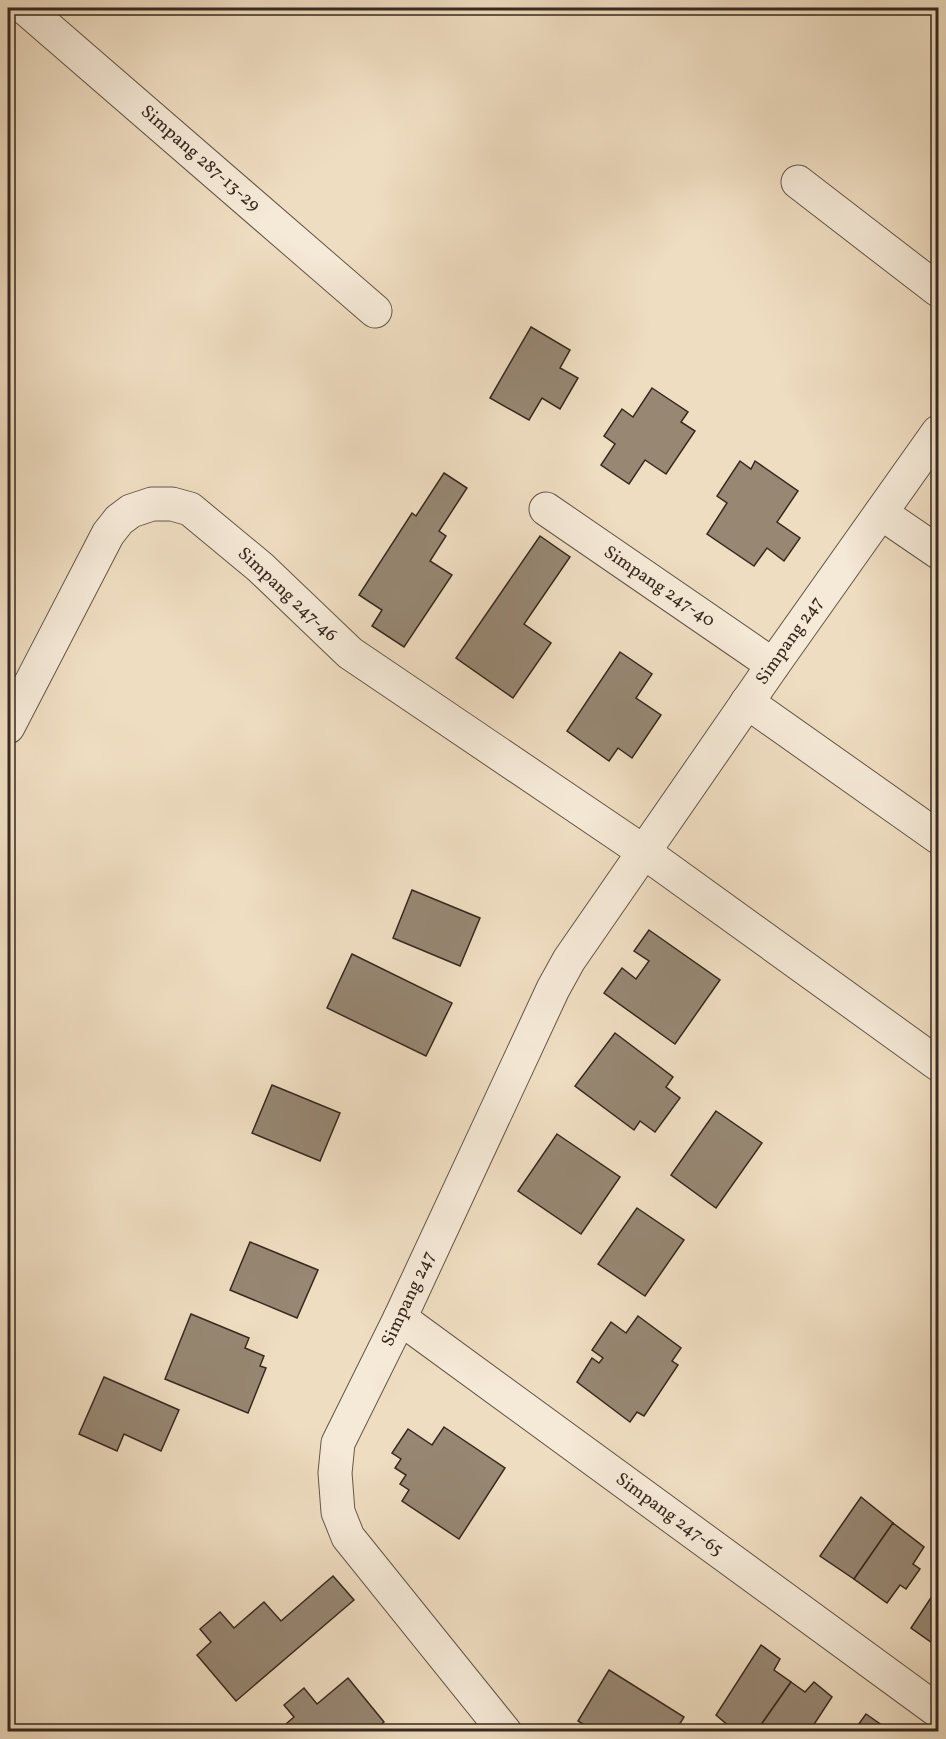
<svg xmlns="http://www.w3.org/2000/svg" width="946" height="1739" font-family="Vollkorn,serif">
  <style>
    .building { fill: #978773; stroke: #37291e; stroke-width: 1.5 }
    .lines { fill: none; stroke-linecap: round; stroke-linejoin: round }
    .minor-casing { stroke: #655647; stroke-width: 35 }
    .minor { stroke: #f5e9d7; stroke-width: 33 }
    .labels { text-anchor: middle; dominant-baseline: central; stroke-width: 4.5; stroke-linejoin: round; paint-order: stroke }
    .street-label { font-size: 18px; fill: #37291e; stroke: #f5e9d7 }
  </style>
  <rect width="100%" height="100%" fill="#efddc1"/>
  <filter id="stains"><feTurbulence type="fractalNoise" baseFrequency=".00333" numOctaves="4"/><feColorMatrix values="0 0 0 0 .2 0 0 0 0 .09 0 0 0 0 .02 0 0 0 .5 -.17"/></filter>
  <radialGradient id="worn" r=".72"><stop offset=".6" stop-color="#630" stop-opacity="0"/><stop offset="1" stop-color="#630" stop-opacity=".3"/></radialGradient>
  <g class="building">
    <path d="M 531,327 L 570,350 L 560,368 L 578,378 L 560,409 L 542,398 L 529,420 L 490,398 Z"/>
    <path d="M 652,388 L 688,412 L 681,422 L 695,431 L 666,474 L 645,460 L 629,484 L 601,465 L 615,444 L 604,436 L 622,409 L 633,417 Z"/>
    <path d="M 740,461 L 751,469 L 755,461 L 798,491 L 777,522 L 800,538 L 784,561 L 767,548 L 754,566 L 707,534 L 727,503 L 717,496 Z"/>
    <path d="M 444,473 L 467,488 L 439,531 L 446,536 L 430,561 L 452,575 L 404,647 L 372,626 L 382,610 L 359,595 L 412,513 L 416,516 Z"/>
    <path d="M 540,536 L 570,557 L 524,624 L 551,643 L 513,698 L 456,658 Z"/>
    <path d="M 620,652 L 652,674 L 636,698 L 661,715 L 632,758 L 618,748 L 609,761 L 567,731 Z"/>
    <path d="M 412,890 L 480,918 L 460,966 L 393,938 Z"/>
    <path d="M 649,930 L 720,980 L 675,1044 L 604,993 L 622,968 L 636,979 L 649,961 L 634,951 Z"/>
    <path d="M 352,954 L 452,1003 L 426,1056 L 327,1008 Z"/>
    <path d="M 615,1033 L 673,1077 L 666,1087 L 680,1098 L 655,1132 L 640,1121 L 634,1130 L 575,1086 Z"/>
    <path d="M 272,1085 L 340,1113 L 320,1161 L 252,1133 Z"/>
    <path d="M 716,1111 L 762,1143 L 716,1208 L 671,1175 Z"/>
    <path d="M 557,1134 L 620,1177 L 581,1234 L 518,1191 Z"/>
    <path d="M 637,1208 L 684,1240 L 645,1296 L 598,1264 Z"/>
    <path d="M 250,1242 L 318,1270 L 297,1318 L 230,1290 Z"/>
    <path d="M 191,1314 L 249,1338 L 245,1348 L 264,1356 L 260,1366 L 266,1368 L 248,1413 L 165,1379 Z"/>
    <path d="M 638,1316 L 681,1348 L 672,1361 L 678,1365 L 644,1416 L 637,1412 L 630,1422 L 577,1382 L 592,1358 L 599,1363 L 603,1358 L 592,1350 L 611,1322 L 626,1333 Z"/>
    <path d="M 104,1377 L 179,1410 L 161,1451 L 124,1434 L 117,1451 L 79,1434 Z"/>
    <path d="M 444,1427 L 505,1468 L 459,1539 L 402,1501 L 409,1490 L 400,1484 L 406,1475 L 395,1468 L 401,1459 L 392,1453 L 408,1429 L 432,1445 Z"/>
    <path d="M 861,1497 L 893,1523 L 854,1579 L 820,1556 Z"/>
    <path d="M 893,1523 L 924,1547 L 913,1564 L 920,1569 L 906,1589 L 900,1585 L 887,1603 L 854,1579 Z"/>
    <path d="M 333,1576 L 354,1600 L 236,1701 L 197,1655 L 211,1642 L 200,1629 L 220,1612 L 234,1628 L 264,1602 L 281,1621 Z"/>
    <path d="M 938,1587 L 938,1647 L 911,1628 Z"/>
    <path d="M 761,1645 L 780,1659 L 774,1670 L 791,1682 L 756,1732 L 736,1732 L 716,1715 Z"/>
    <path d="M 609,1670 L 684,1717 L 675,1732 L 585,1732 L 588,1727 L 578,1721 Z"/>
    <path d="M 348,1678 L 384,1722 L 373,1732 L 281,1732 L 279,1730 L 294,1717 L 284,1705 L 304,1688 L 317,1704 Z"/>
    <path d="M 791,1682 L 805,1692 L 814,1682 L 832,1697 L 809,1732 L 756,1732 Z"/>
    <path d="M 866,1714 L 886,1728 L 883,1732 L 853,1732 Z"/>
  </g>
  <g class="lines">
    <defs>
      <g id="minor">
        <path d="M 25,8 L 375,311"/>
        <path d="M 798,182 L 938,290"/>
        <path d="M 546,509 L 773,665"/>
        <path d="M 881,513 L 938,552"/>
        <path d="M 747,702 L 938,837"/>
        <path d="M 8,727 L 108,534 L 119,520 L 131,511 L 152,504 L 172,504 L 190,509 L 260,567 L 350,653 L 644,852 L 938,1064"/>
        <path d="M 400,1318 L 938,1711"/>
        <path d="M 505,1732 L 348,1537 L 338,1512 L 335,1473 L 338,1443 L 400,1318 L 553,989 L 569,960 L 773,665 L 938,432"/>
      </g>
    </defs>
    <use href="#minor" class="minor-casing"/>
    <use href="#minor" class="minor"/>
  </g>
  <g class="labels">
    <g class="street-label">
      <text transform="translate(200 159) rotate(41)">Simpang 287-13-29</text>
      <text transform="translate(659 587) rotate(34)">Simpang 247-40</text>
      <text transform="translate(287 595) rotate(43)">Simpang 247-46</text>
      <text transform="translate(790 641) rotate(-55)">Simpang 247</text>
      <text transform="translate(409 1299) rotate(-65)">Simpang 247</text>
      <text transform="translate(669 1515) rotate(36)">Simpang 247-65</text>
    </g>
  </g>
  <rect width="946" height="1739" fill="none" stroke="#efddc1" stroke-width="30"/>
  <rect x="9" y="9" width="928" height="1721" fill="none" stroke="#37291e" stroke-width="3"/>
  <rect x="15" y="15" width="916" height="1709" fill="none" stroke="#37291e" stroke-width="1.5"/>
  <rect width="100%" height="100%" filter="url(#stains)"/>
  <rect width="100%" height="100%" fill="url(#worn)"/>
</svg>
